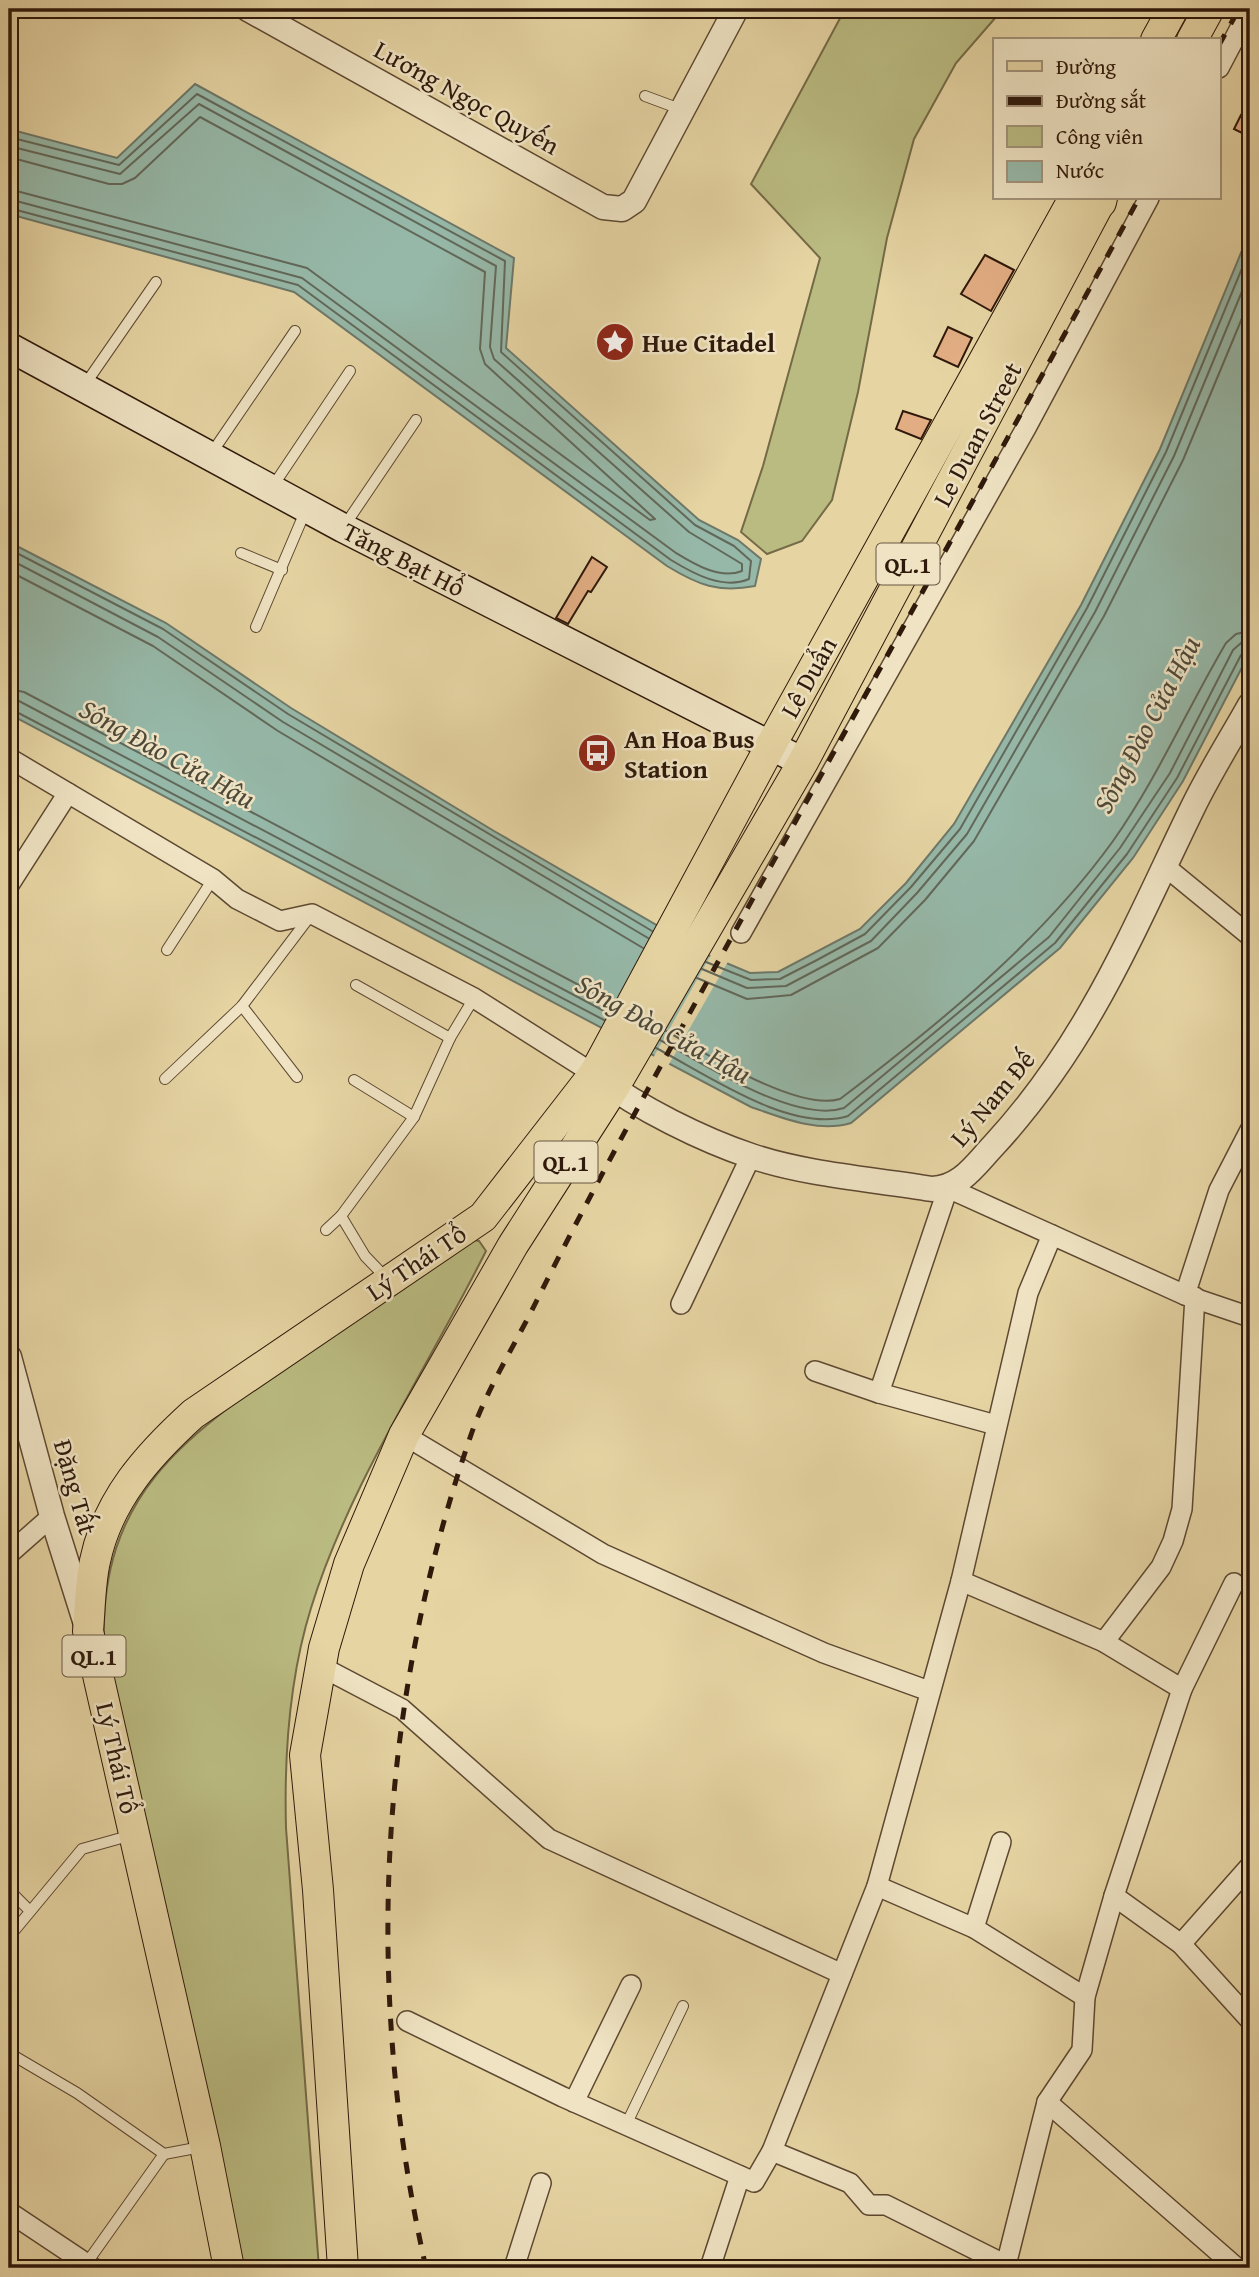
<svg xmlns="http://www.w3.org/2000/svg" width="1259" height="2277" font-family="'Gentium Book Plus',serif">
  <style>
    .green { fill: #babb81; stroke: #746a46; stroke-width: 2 }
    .water { fill: #96b8a8; stroke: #6d7869; stroke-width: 2 }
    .pier { fill: #e6d4a3 }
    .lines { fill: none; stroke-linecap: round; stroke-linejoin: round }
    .shore { stroke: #62685a; stroke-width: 2 }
    .building { fill: #e2ad83; stroke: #2f190b; stroke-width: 2 }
    .service-casing { stroke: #5d4831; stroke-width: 12 }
    .minor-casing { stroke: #5d4831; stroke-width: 22 }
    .tertiary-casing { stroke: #5d4831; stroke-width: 27 }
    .secondary-casing { stroke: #2f190b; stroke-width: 31 }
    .primary-casing { stroke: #2f190b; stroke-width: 32 }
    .trunk-casing { stroke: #2f190b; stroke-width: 34 }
    .service { stroke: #efe3c3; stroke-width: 10 }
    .minor { stroke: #efe3c3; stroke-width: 19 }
    .tertiary { stroke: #efe3c3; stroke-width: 24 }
    .secondary { stroke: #efe3c3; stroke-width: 28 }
    .primary { stroke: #e6d4a3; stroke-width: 30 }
    .trunk { stroke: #e6d4a3; stroke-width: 32 }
    .rail { stroke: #2f190b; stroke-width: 5; stroke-dasharray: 12 12; stroke-linecap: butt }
    .labels { text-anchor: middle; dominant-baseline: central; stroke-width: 5; stroke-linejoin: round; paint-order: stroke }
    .shield { fill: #efe3c3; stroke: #695642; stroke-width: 2 }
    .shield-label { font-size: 24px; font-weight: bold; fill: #2f190b }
    .street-label { font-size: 26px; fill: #2f190b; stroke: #efe3c3 }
    .poi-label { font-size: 26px; font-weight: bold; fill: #2f190b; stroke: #efe3c3; text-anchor: start }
    .water-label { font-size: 28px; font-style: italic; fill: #4e493a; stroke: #efe3c3 }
  </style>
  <rect width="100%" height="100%" fill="#e6d4a3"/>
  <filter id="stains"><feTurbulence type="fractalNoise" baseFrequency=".00286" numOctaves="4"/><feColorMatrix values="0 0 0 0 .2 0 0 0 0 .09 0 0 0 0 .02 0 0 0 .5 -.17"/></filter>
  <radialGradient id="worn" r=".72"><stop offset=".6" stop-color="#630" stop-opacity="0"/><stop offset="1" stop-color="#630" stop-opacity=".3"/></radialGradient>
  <g class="green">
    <path d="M 845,9 L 1003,9 L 956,63 L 914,139 L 887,238 L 858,392 L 832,500 L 802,541 L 767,554 L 741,532 L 763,466 L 820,258 L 751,184 Z"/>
    <path d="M 469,1239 L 479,1241 L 486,1251 C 428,1367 349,1485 311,1608 C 289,1679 284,1755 286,1828 L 319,2268 L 240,2268 L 104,1645 C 99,1491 189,1434 303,1355 C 358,1317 414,1278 469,1239 Z"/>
  </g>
  <g class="water">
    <path d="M 195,84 L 514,258 L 506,348 L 699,520 L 738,540 L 761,559 L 755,586 C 718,593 698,585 667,566 L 294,292 L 9,214 L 9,129 L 117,158 Z"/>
    <path d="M 1250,231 L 1250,652 L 1183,781 L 1133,858 L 1060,948 L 851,1123 C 818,1133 783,1118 751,1107 L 9,714 L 9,542 L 166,623 L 291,708 L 494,831 L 712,957 L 750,973 L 778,972 L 860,929 L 906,883 L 954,824 L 1081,605 L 1160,449 Z"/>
  </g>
  <path class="pier" d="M 712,953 L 729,960 L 668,1066 L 653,1058 Z"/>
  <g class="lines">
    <g class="shore">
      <path d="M 9,137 L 119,165 L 197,94 L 505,261 L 501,352 L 695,525 L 734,546 L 751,561 L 749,579 C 723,590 694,574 671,560 L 298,285 L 9,208"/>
      <path d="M 9,146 L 120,174 L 199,104 L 496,266 L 490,347 L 494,359 L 689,532 L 742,564 L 742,571 C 720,580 694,564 676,553 L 302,278 L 9,199"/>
      <path d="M 9,157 L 109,184 L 122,184 L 135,178 L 200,117 L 485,272 L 480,349 L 485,364 L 655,519 L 650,520 L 307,268 L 9,189"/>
      <path d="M 9,549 L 163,629 L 288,714 L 652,931"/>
      <path d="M 9,559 L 158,637 L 283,722 L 648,938"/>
      <path d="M 9,571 L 153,646 L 278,731 L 643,948"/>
      <path d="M 9,689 L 24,692 L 613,1003"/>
      <path d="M 9,700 L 19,701 L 608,1013"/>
      <path d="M 9,708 L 604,1020"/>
      <path d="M 706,962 L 751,980 L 780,979 L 817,960 L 865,934 L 911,887 L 960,829 L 1087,608 L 1166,452 L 1250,249"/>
      <path d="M 702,969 L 747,988 L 786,986 L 871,941 L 917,893 L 967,834 L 1095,612 L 1174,456 L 1250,272"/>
      <path d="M 697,978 L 747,999 L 791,995 L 878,948 L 925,900 L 974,841 L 1104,616 L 1183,460 L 1250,299"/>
      <path d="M 666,1031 C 704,1052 797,1112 840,1099 C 938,1025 1041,941 1113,841 C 1158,777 1187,709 1226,643 L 1236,634 L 1250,631"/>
      <path d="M 660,1040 C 704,1064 795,1124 844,1108 L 1049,937 L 1120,848 L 1170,773 L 1233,650 L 1241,643 L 1250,642"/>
      <path d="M 656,1048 C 706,1074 791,1134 848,1116 L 1055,943 L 1127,854 L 1177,778 L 1241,655 L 1250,651"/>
    </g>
  </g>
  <g class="building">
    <path d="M 1241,115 L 1250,120 L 1250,137 L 1234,129 Z"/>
    <path d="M 985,255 L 1014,270 L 991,311 L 961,294 Z"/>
    <path d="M 948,327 L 972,338 L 958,367 L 934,356 Z"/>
    <path d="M 903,411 L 931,420 L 921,439 L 896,429 Z"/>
    <path d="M 592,557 L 607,567 L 591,592 L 588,591 L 568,624 L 556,618 Z"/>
  </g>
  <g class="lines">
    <defs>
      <g id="service">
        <path d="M 645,96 L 680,109"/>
        <path d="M 9,372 L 16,353"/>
        <path d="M 84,386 L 156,282"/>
        <path d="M 211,454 L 295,331"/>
        <path d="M 273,486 L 350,371"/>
        <path d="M 345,525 L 416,420"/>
        <path d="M 241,553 L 282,570"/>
        <path d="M 256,627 L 305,512"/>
        <path d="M 167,950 L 213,879"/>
        <path d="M 356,985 L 450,1038"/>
        <path d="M 242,1006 L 297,1077"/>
        <path d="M 165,1079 L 242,1006 L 311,915"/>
        <path d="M 354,1080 L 414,1117"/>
        <path d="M 341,1216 L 365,1256 L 388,1280"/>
        <path d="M 326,1230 L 341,1216 L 414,1117 L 450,1038 L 474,998"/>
        <path d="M 9,1890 L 30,1911"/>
        <path d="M 9,1937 L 82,1849 L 132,1835"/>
        <path d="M 9,2053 L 77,2093 L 164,2154 L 201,2147"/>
        <path d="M 626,2125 L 683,2006"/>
        <path d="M 86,2264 L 164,2154"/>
      </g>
      <g id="minor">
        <path d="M 1219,68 L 1250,9"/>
        <path d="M 9,758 L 213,879 L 237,899 L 280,921 L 312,914 L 474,998 L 594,1074"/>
        <path d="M 1167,868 L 1250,936"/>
        <path d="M 9,885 L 68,793"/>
        <path d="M 741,933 L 1026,428 L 1149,198"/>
        <path d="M 1185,1295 L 1219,1190 L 1250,1130"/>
        <path d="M 681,1304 L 751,1156"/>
        <path d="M 815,1371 L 879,1393 L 996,1425"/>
        <path d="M 879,1393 L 948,1188 L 1185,1295 L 1250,1317"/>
        <path d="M 404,1435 L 603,1554 L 824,1653 L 929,1691"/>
        <path d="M 9,1554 L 52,1516"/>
        <path d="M 961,1581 L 1104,1642 L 1182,1689 L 1114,1896 L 1085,1997 L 1082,2050 L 1047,2102 L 1006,2265"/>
        <path d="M 1104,1642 L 1161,1567 L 1173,1541 L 1182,1509 L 1195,1297"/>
        <path d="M 320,1666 L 402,1709 L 549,1839 L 842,1974"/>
        <path d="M 1182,1689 L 1234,1583"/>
        <path d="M 877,1886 L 974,1928 L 1085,1997"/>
        <path d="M 1114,1896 L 1181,1944 L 1250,2020"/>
        <path d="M 974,1928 L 1001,1842"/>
        <path d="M 1181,1944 L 1250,1866"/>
        <path d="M 407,2021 L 563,2097 L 754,2182 L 772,2151 L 877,1886 L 961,1581 L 1028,1293 L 1052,1235"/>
        <path d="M 574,2102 L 631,1985"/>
        <path d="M 1047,2102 L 1237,2268"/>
        <path d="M 772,2151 L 850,2183 L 869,2205 L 886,2205 L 1012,2268"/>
        <path d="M 9,2212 L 93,2268"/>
        <path d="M 514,2268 L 541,2183"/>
        <path d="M 710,2268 L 740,2176"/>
      </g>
      <g id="tertiary">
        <path d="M 248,9 L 603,207 L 622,209 L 634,201 L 736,9"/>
        <path d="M 598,1077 C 638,1108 703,1140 751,1156 C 808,1175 872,1179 932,1189 C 961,1188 975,1165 994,1145 C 1089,1042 1133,930 1193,807 C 1210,772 1231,739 1250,705"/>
        <path d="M 9,1357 L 52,1516 L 86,1624"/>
      </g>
      <path id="secondary" d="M 9,347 L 343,528 L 803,762"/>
      <g id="primary">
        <path d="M 1156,40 L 1173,9"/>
        <path d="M 1192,40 L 1209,9"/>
        <path d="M 229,2268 L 205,2146 L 88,1631 C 90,1608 90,1583 95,1561 C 108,1499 148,1455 193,1414 L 483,1217 L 594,1074 L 771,745 L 1074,198"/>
        <path d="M 343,2268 L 318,1890 L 305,1755 L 324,1648 L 349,1564 L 404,1435 L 513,1245 L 613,1089 L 803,762 L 1102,198"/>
      </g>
      <path id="trunk" d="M 1091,198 L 1100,202"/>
    </defs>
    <use href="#service" class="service-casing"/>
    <use href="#minor" class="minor-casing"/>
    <use href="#tertiary" class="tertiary-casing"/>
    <use href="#secondary" class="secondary-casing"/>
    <use href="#primary" class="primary-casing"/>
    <use href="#trunk" class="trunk-casing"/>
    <use href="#service" class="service"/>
    <use href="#minor" class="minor"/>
    <use href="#tertiary" class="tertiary"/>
    <use href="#secondary" class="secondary"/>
    <use href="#primary" class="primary"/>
    <use href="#trunk" class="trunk"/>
    <g class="rail">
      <path d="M 1219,45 L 1239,9"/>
      <path d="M 426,2268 C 363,1990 378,1702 472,1432 C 488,1387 516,1343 537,1300 C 596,1182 660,1067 724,951 C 862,700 1002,450 1139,198"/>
    </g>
  </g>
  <defs>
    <symbol id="sight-disc" viewBox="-11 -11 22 22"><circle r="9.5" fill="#8f2418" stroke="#efe3c3"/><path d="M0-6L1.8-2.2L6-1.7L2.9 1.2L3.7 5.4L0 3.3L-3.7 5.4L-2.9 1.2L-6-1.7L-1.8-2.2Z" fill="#fff"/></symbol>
    <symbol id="bus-disc" viewBox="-11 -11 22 22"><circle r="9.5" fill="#8f2418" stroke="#efe3c3"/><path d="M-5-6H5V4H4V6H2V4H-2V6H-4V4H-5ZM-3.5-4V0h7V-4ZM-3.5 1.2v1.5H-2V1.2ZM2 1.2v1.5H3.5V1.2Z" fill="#fff"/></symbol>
  </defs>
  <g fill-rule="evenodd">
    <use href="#sight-disc" x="593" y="320" width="44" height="44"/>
    <use href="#bus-disc" x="575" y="731" width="44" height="44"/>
  </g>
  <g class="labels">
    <g class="shield">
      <rect x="876.5" y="543.5" width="63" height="41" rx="5"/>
      <rect x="534.5" y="1141.5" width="63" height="41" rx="5"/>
      <rect x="62.5" y="1635.5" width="63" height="41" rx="5"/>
    </g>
    <g class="shield-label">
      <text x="908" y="564">QL.1</text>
      <text x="566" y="1162">QL.1</text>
      <text x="94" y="1656">QL.1</text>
    </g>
    <g class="street-label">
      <text transform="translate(467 97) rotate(29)">Lương Ngọc Quyến</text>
      <text transform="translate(977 434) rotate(-62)">Le Duan Street</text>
      <text transform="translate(404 559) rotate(27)">Tăng Bạt Hổ</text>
      <text transform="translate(808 677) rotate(-61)">Lê Duẩn</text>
      <text transform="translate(992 1098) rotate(-50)">Lý Nam Đế</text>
      <text transform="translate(416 1262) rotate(-34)">Lý Thái Tổ</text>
      <text transform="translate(76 1487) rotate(74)">Đặng Tất</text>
      <text transform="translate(118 1758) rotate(77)">Lý Thái Tổ</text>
    </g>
    <g class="poi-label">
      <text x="642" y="342">Hue Citadel</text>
      <text x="624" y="738">An Hoa Bus<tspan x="624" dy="30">Station</tspan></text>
    </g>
    <g class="water-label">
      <text transform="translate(1146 724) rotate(-62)">Sông Đào Cửa Hậu</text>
      <text transform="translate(168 753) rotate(29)">Sông Đào Cửa Hậu</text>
      <text transform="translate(664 1028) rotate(29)">Sông Đào Cửa Hậu</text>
    </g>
  </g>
  <rect width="1259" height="2277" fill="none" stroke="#e6d4a3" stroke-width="35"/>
  <rect x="10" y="10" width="1238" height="2256" fill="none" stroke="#2f190b" stroke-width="3.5"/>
  <rect x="18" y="18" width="1224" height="2242" fill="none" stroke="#2f190b" stroke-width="2"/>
  <rect x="993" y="38" width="228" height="161" fill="#efe3c3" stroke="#a29279" stroke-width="2"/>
  <rect x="1007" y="61" width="35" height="10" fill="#e6d4a3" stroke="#a29279" stroke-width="2"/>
  <text x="1056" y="74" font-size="21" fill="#2f190b">Đường</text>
  <rect x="1007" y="96" width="35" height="10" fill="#2f190b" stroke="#a29279" stroke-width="2"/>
  <text x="1056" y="108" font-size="21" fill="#2f190b">Đường sắt</text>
  <rect x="1007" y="126" width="35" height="21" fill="#babb81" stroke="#a29279" stroke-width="2"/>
  <text x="1056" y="144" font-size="21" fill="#2f190b">Công viên</text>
  <rect x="1007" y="161" width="35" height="21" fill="#96b8a8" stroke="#a29279" stroke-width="2"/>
  <text x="1056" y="178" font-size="21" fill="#2f190b">Nước</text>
  <rect width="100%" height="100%" filter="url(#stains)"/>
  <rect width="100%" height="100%" fill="url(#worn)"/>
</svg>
